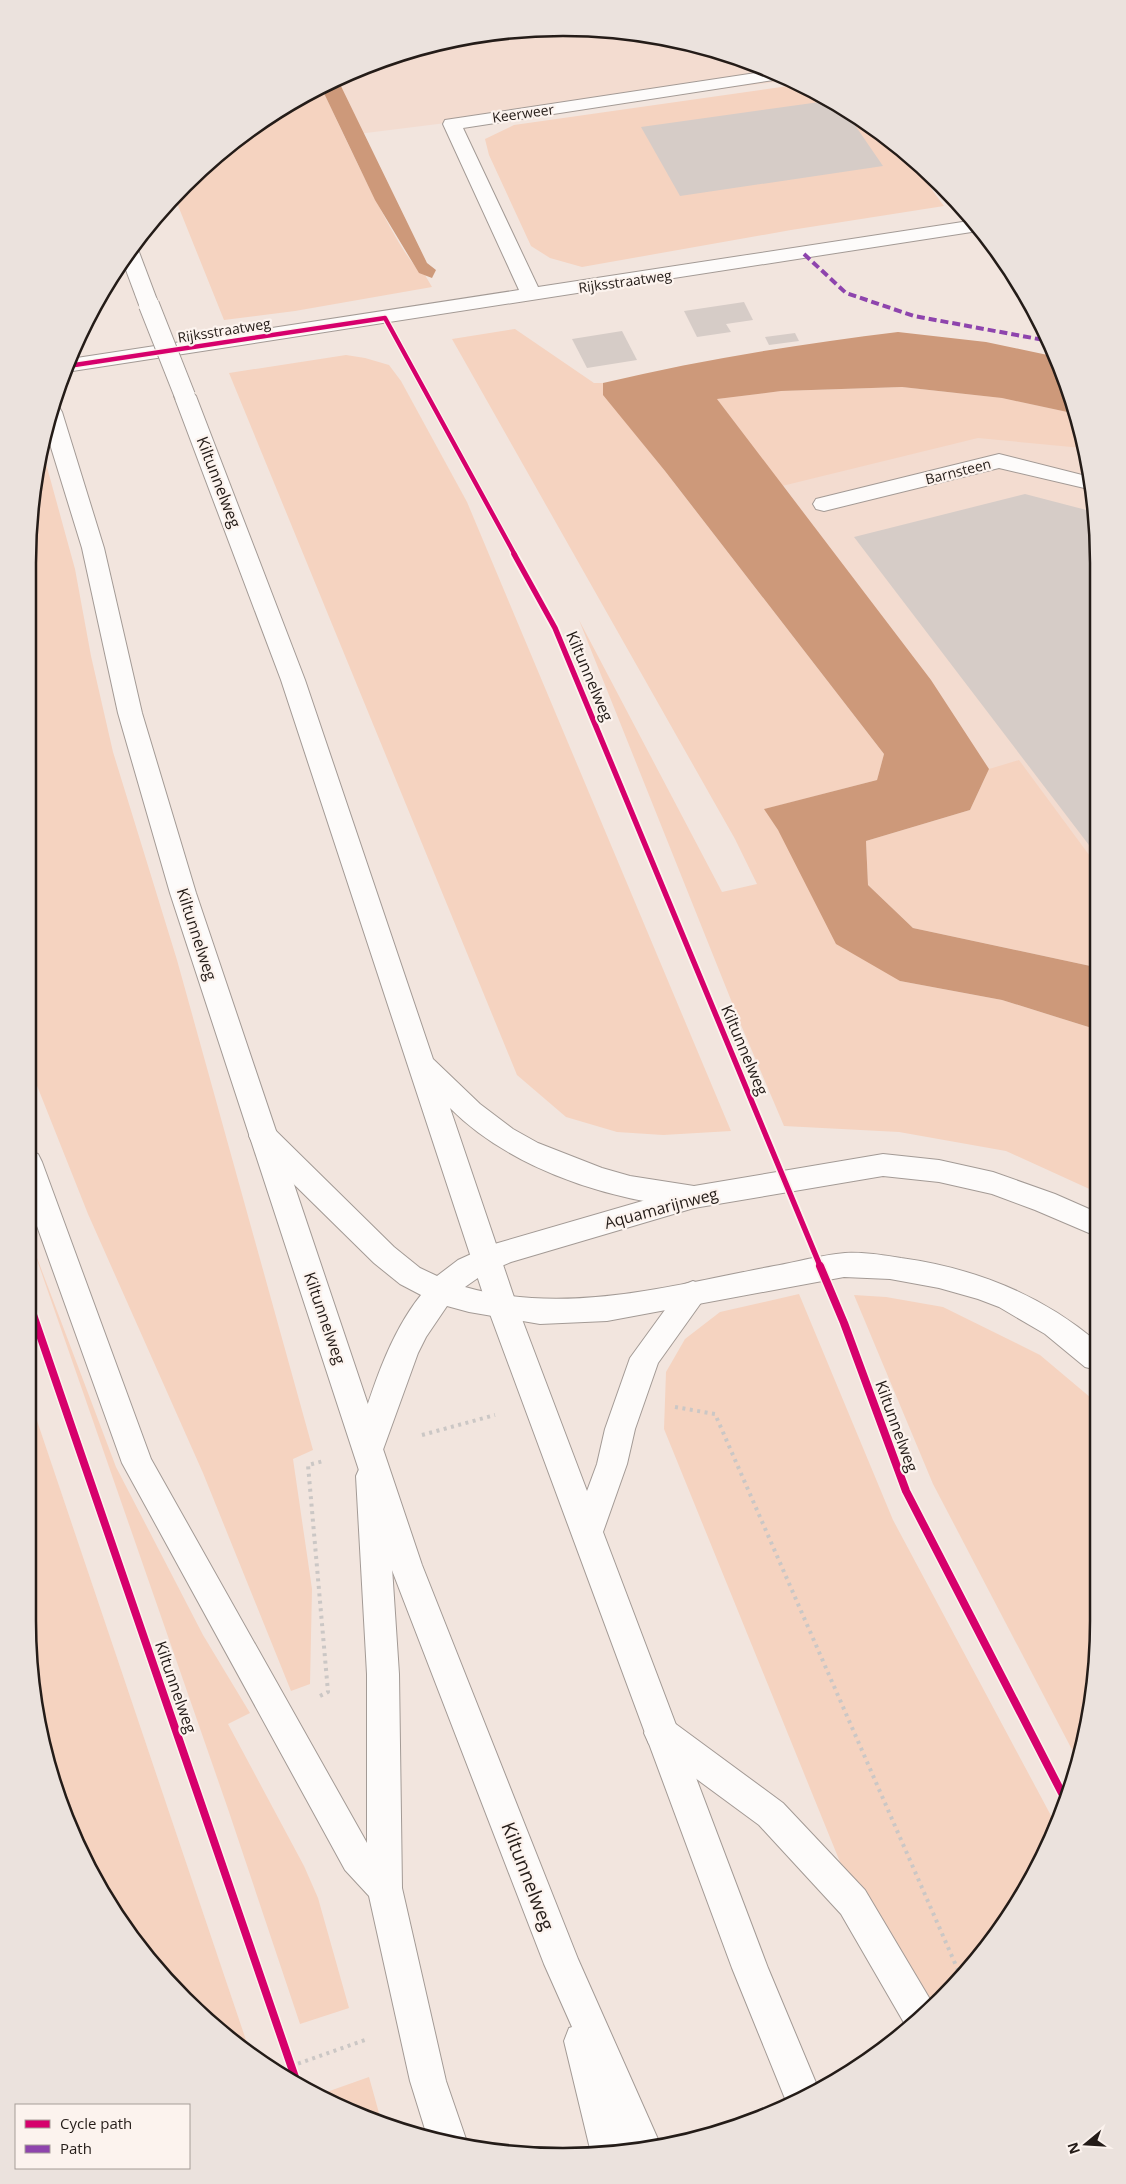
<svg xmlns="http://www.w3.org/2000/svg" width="1126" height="2184" font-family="'Open Sans',sans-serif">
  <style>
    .built { fill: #f3dcd0 }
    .green { fill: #f5d3c0 }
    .water { fill: #cd997a }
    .building { fill: #d6ccc7 }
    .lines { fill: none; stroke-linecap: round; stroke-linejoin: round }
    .lane-casing { stroke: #a39a95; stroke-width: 2 }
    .street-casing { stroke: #a39a95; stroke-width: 2 }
    .secondary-casing { stroke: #a39a95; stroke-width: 2 }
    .primary-casing { stroke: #a39a95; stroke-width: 2 }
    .path { stroke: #cbc7c5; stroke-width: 4; stroke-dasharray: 3 4.5; stroke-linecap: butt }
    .lane { fill: #fdfbfa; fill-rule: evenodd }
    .street { fill: #fdfbfa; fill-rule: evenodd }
    .secondary { fill: #fdfbfa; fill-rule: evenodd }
    .primary { fill: #fdfbfa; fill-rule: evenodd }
    .primary-bridge-casing { stroke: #a39a95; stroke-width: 22; stroke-linecap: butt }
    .primary-bridge { stroke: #fdfbfa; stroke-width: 20 }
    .quiet { stroke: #8e44ad; stroke-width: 4; stroke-dasharray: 8 4; stroke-linecap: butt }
    .cycleway-far2-casing { stroke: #fcf3ee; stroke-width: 7 }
    .cycleway-far1-casing { stroke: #fcf3ee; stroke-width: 9 }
    .cycleway-casing { stroke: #fcf3ee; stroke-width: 11 }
    .cycleway-far2 { stroke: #d6006c; stroke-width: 4.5 }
    .cycleway-far1 { stroke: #d6006c; stroke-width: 5.5 }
    .cycleway { stroke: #d6006c; stroke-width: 8 }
    .labels { text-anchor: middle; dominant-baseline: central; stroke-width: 4.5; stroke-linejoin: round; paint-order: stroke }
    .far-street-label { font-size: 14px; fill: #241c18; stroke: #fcf3ee }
    .street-label { font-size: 16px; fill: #241c18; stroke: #fcf3ee }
    .near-street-label { font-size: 19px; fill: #241c18; stroke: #fcf3ee }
    .rim { fill: none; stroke: #241c18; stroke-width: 2.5 }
  </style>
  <rect width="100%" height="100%" fill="#f2e5de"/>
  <g class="built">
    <path d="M 598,29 L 702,46 L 792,80 L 358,134 L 332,82 L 391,56 L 493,32 Z"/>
    <path d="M 695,390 L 1067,394 L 1094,493 L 1095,921 Z"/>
  </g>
  <g class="green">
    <path d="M 802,84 L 904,152 L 944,206 L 791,230 L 582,267 L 550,258 L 531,246 L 489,155 L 485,139 L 514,125 Z"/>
    <path d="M 321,87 C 336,117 403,267 425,275 L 432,287 L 295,311 L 224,320 L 175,198 L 210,160 L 295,99 Z"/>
    <path d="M 515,329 L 594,383 L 603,383 L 604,395 L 665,471 L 884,754 L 877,780 L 765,809 L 778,830 L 900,981 L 1002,1000 L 1095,1029 L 1096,1192 L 1006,1151 L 899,1132 L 784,1126 L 741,1025 L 579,620 L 722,892 L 757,884 L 735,839 L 452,339 Z"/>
    <path d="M 346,355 L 365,358 L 389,365 L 401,381 L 467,502 L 731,1131 L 663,1135 L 617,1132 L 566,1117 L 517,1075 L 229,373 Z"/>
    <path d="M 902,387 L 1002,398 L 1072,413 L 1082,448 L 978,438 L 782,486 L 717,399 L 781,391 Z"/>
    <path d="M 42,449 L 75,569 L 91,656 L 113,752 L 177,960 L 313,1450 L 293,1459 L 312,1589 L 310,1684 L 291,1691 L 203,1473 L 88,1214 L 28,1063 L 29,528 Z"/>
    <path d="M 1019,760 L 1095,863 L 1095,967 L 913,928 L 868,885 L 866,841 L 970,810 L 989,769 Z"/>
    <path d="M 28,1234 L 116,1467 L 203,1635 L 250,1713 L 228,1724 L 304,1866 L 318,1898 L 349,2008 L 300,2024 L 228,1809 Z"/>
    <path d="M 799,1294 L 893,1520 L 1056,1825 L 1043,1858 L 988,1947 L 934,2006 L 840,1862 L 664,1429 L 666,1372 L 685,1339 L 720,1312 Z"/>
    <path d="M 854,1295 L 886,1297 L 943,1307 L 1040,1355 L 1097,1403 L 1097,1656 L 1079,1763 L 933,1484 Z"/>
    <path d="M 28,1394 L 251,2055 L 210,2023 L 138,1947 L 99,1888 L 56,1793 L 38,1725 L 28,1621 Z"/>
    <path d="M 369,2077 L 382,2124 L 358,2116 L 321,2096 L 321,2094 Z"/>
  </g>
  <g class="water">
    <path d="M 338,80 L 427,263 L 436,270 L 432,278 L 419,273 L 375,200 L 321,87 Z"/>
    <path d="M 898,332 L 986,342 L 1057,357 L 1072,413 L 1002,398 L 902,387 L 781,391 L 717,399 L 931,680 L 989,769 L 970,810 L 866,841 L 868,885 L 913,928 L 1095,967 L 1095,1029 L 1002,1000 L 900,981 L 836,944 L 778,830 L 764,809 L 877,780 L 884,754 L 665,471 L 603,395 L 603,383 C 700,360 799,344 898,332 Z"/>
  </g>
  <g class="building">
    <path d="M 493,32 L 503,32 L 505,37 L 455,42 Z"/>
    <path d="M 827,101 L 848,115 L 883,166 L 680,196 L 641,127 Z"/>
    <path d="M 744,302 L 753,320 L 726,324 L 731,332 L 697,337 L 684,311 Z"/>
    <path d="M 622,331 L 637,360 L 587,368 L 572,339 Z"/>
    <path d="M 795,333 L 799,341 L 769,345 L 765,337 Z"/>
    <path d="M 1025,494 L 1094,512 L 1095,853 L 854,537 Z"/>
  </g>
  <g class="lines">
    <defs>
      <g id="lane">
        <path d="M 999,454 L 1090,477 L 1093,490 L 999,468 L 824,511 L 816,509 L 813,504 L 816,499 Z"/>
        <path d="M 28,1151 L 38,1154 L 42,1162 L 151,1459 L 367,1843 L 367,1674 L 356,1476 L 360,1467 L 371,1463 L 382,1467 L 386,1476 L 399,1674 L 402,1888 L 446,2081 L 467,2142 L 465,2145 L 428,2139 L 410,2081 L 369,1896 L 345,1870 L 122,1463 L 28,1201 Z"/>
        <path d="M 661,1718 L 673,1722 L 783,1803 L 865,1890 L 934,2006 L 907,2028 L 841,1914 L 759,1825 L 649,1744 L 644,1733 L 649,1722 Z"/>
      </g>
      <path id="street" d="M 769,71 L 787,78 L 463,128 L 538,287 L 969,221 L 978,231 L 66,372 L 70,359 L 519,290 L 443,124 L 445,120 Z"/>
      <path id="secondary" d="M 263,1125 L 273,1128 L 394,1247 L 420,1268 L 437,1276 L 458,1260 L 491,1245 L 694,1186 L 883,1154 L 939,1160 L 993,1172 L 1055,1194 L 1096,1212 L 1096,1236 L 1035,1210 L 992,1194 L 939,1182 L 883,1176 L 694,1208 L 511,1262 L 485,1273 L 465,1287 C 567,1316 673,1285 774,1266 C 797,1262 821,1255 845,1253 C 863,1252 883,1255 901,1258 C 974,1268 1040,1294 1096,1341 L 1097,1370 L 1085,1367 L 1045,1334 L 999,1307 L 978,1299 L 939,1288 L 890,1279 L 844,1277 L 607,1321 L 540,1324 L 469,1312 L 447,1306 L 426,1337 L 418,1353 L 380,1458 L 369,1462 L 358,1458 L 354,1449 C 369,1399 387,1337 421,1295 L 400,1284 L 374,1263 L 253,1144 L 249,1136 L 253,1128 Z"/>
      <g id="primary">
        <path d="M 132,247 L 136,248 L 139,252 L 159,305 L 156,309 L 149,311 L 142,309 L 139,305 L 123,262 Z"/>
        <path d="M 185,390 L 192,392 L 196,396 L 305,680 L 433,1059 L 480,1104 L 513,1129 L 538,1143 L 602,1168 L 630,1176 L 694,1186 L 704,1189 L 708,1197 L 704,1205 L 694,1208 C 673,1205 651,1203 629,1198 C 565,1184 497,1155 450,1108 L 517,1306 L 587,1491 L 597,1464 L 605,1429 L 630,1358 L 683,1285 L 693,1281 L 703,1285 L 708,1293 L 658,1363 L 635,1429 L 627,1464 L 603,1532 L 768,1968 L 819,2090 L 788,2106 L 732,1968 L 487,1306 L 281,680 L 174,396 L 178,392 Z"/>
        <path d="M 53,406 L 59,407 L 62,412 L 104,548 L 142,713 L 196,893 L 422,1565 L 578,1959 L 661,2146 L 633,2152 L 591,2153 L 564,2041 L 569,2028 L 572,2027 L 544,1964 L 390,1565 L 170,893 L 118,713 L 82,548 L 45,428 Z"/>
      </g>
    </defs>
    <use href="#lane" class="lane-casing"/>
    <use href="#street" class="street-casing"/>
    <use href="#secondary" class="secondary-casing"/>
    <use href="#primary" class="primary-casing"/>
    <g class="path">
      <path d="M 675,1407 L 715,1414 L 961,1977"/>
      <path d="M 422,1435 L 495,1415"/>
      <path d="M 320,1696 L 328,1692 L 308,1465 L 324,1461"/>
      <path d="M 291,2066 L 368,2039"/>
    </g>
    <use href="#lane" class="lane"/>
    <use href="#street" class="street"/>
    <use href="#secondary" class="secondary"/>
    <use href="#primary" class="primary"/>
    <defs>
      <path id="primary-bridge" d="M 149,305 L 185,396"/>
    </defs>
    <use href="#primary-bridge" class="primary-bridge-casing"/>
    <use href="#primary-bridge" class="primary-bridge"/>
    <path class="quiet" d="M 804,254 L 846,293 L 914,316 L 1049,341"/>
    <defs>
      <path id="cycleway-far2" d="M 68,366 L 385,318 L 515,555"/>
      <path id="cycleway-far1" d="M 514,554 L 555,628 L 821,1268"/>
      <g id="cycleway">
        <path d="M 820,1266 L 844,1323 L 906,1491 L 1065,1799"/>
        <path d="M 28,1300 L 297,2083"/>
      </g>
    </defs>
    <use href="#cycleway-far2" class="cycleway-far2-casing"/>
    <use href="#cycleway-far1" class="cycleway-far1-casing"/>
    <use href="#cycleway" class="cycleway-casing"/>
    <use href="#cycleway-far2" class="cycleway-far2"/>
    <use href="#cycleway-far1" class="cycleway-far1"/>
    <use href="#cycleway" class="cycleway"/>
  </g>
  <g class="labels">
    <g class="far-street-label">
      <text transform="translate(523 113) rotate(-8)">Keerweer</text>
      <text transform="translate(625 281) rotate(-8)">Rijksstraatweg</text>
      <text transform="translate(224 330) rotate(-9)">Rijksstraatweg</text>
      <text transform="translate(958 471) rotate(-14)">Barnsteen</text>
    </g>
    <g class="street-label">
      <text transform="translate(219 482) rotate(69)">Kiltunnelweg</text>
      <text transform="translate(590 676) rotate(67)">Kiltunnelweg</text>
      <text transform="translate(197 934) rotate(72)">Kiltunnelweg</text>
      <text transform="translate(745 1050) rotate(67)">Kiltunnelweg</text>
      <text transform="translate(661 1208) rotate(-15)">Aquamarijnweg</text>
      <text transform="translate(325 1318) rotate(71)">Kiltunnelweg</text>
      <text transform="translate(897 1426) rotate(70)">Kiltunnelweg</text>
      <text transform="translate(176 1687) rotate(71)">Kiltunnelweg</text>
    </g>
    <g class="near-street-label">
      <text transform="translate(528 1876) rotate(69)">Kiltunnelweg</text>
    </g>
  </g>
  <path d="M0 0H1126V2184H0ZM563 36H563A527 527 0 0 1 1090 563V1621A527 527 0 0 1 563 2148H563A527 527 0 0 1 36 1621V563A527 527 0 0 1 563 36Z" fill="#ebe2dd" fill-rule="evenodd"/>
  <path class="rim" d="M563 36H563A527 527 0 0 1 1090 563V1621A527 527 0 0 1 563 2148H563A527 527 0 0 1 36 1621V563A527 527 0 0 1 563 36Z"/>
  <rect x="15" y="2104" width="175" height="65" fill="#fcf3ee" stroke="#a69d98"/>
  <rect x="25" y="2120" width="25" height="8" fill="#d6006c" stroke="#a69d98"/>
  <text x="60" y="2129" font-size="15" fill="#241c18">Cycle path</text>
  <rect x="25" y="2145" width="25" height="8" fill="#8e44ad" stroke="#a69d98"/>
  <text x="60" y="2154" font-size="15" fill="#241c18">Path</text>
  <g transform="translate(1086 2144) rotate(252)" stroke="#fcf3ee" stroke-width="4" paint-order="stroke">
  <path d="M0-4L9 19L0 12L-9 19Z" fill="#241c18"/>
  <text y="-8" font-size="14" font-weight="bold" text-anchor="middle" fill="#241c18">N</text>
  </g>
</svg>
